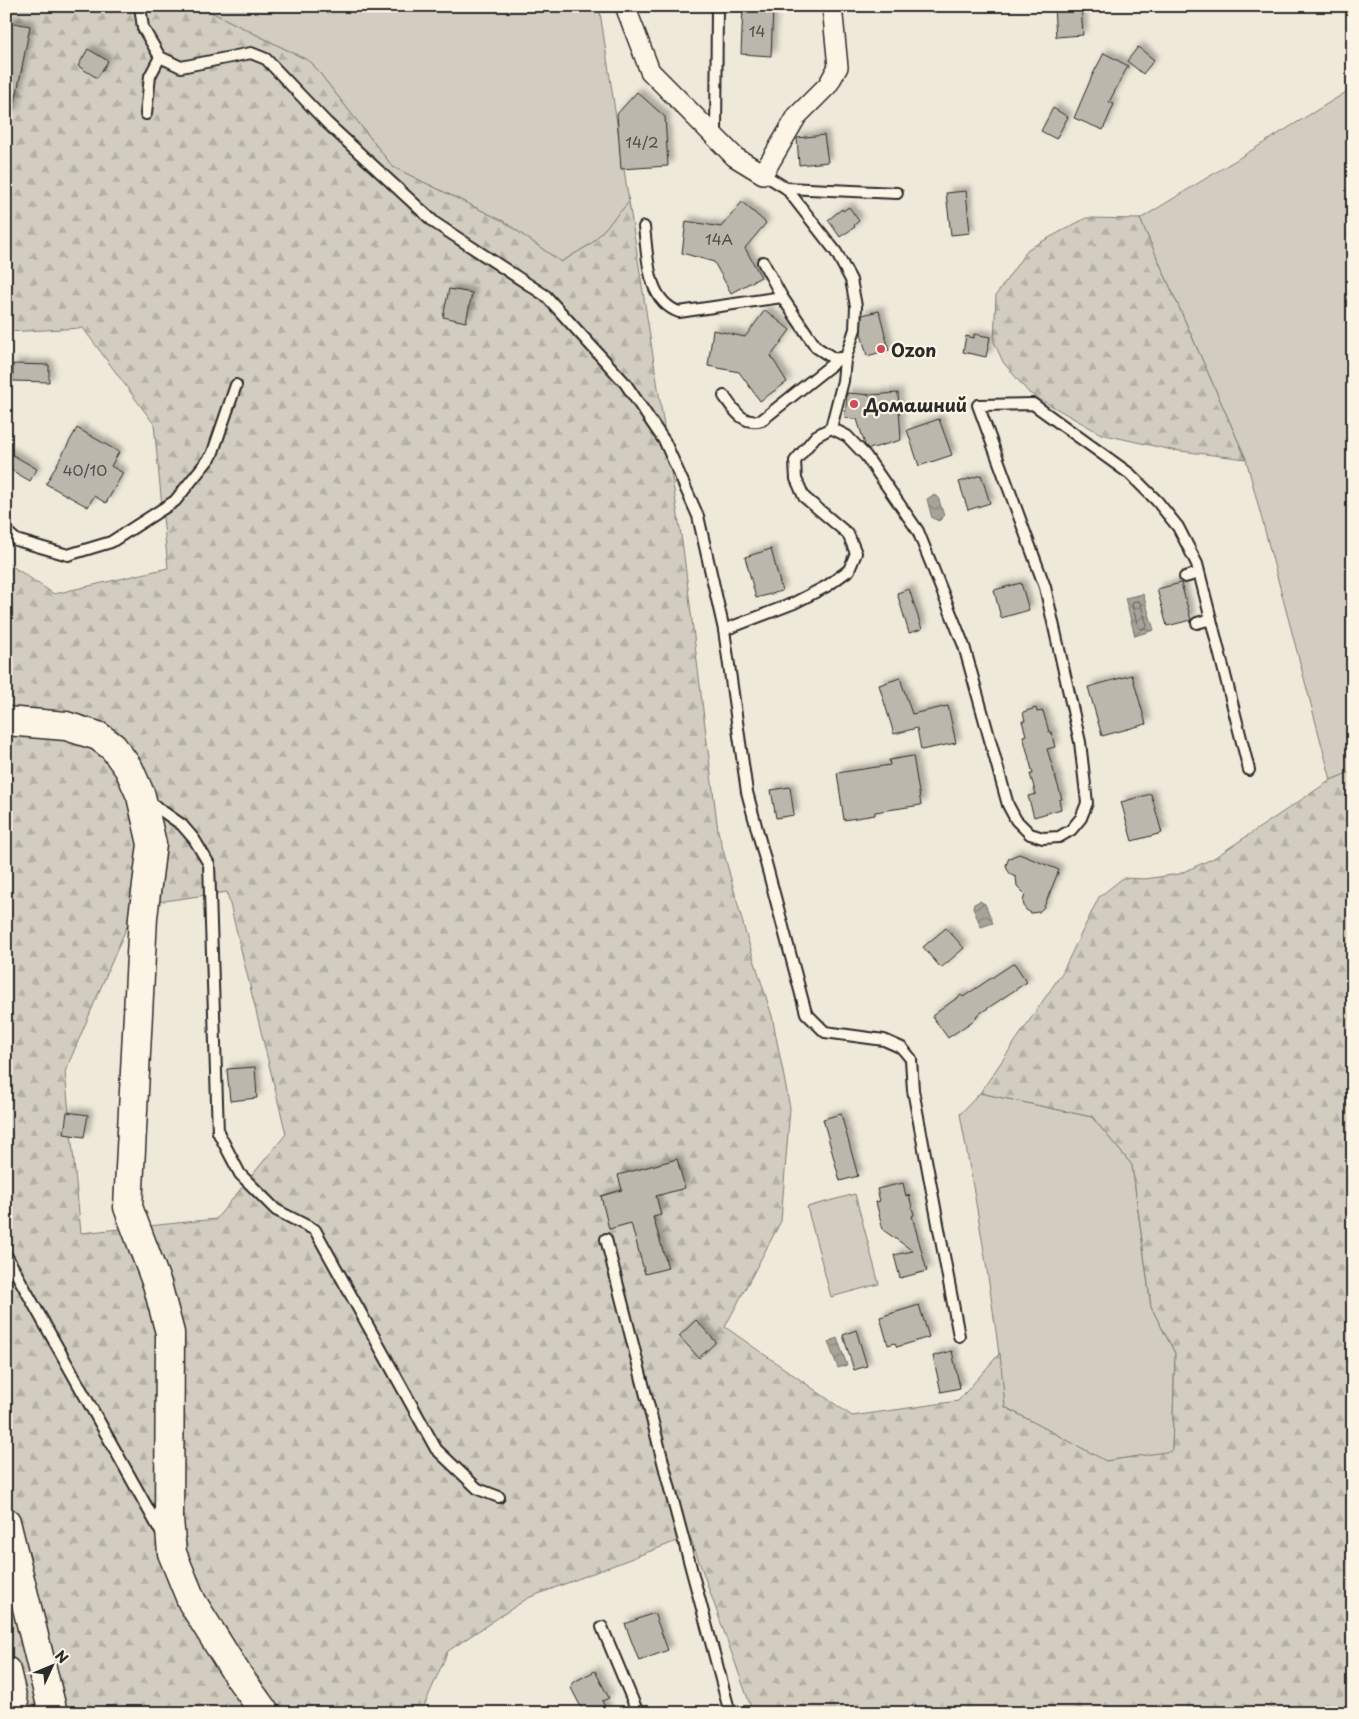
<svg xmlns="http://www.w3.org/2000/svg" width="1359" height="1719" font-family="'Playpen Sans',sans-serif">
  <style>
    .grass { fill: #d2cdc0; stroke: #7e7c76 }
    .forest { fill: url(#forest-firs); stroke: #7e7c76; fill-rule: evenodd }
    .water { fill: url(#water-waves); stroke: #75736d }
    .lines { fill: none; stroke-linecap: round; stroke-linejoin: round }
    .shore { stroke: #5c5b57; stroke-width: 1 }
    .building { fill: #bcb7ac; stroke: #2b2b2b; filter: url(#shadow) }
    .lane-casing { stroke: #2b2b2b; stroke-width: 14 }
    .street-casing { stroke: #2b2b2b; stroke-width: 22 }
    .secondary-casing { stroke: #2b2b2b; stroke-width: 31 }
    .highway-casing { stroke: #2b2b2b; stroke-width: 31 }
    .lane { stroke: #fcf5e5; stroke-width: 10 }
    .street { stroke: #fcf5e5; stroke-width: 19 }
    .secondary { stroke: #fcf5e5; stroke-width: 28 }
    .highway { stroke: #fcf5e5; stroke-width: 28 }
    .poi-dot { fill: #d1495b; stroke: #fcf5e5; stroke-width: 2 }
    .labels { text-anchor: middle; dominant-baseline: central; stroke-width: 4.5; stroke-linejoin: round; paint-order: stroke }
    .number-label { font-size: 15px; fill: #4f4e4b }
    .poi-label { font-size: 18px; font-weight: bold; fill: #2b2b2b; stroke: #fcf5e5; text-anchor: start }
  </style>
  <defs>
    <pattern id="forest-firs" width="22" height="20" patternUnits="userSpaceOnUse" patternTransform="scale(1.25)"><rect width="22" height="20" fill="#d2cdc0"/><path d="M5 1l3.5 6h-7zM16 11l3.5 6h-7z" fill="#b4b0a5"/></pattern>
    <pattern id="water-waves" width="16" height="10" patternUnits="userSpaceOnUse" patternTransform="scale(1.25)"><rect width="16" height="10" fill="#a6a399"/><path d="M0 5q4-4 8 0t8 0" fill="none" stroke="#87857d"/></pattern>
    <filter id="shadow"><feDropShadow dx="4.5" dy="-4.5" stdDeviation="2.5" flood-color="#0004"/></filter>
  </defs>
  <rect width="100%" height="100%" fill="#efe9da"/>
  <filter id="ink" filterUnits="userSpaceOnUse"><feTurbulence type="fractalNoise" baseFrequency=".02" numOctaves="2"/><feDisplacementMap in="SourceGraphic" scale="10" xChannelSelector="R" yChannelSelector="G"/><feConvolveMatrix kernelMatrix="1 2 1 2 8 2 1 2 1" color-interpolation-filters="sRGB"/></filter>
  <g filter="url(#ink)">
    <g class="grass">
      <path d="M 199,6 L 599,6 L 629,202 L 591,244 L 561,262 L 503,221 L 393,167 L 311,62 Z"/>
      <path d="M 1353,88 L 1353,771 L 1331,780 L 1246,459 L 1140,219 Z"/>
      <path d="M 980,1093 L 1092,1117 L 1132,1165 L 1151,1307 L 1175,1353 L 1172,1452 L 1105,1461 L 1005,1407 C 995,1309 978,1212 960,1114 Z"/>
      <path d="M 855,1194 L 879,1284 L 831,1297 L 807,1207 Z"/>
    </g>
    <g class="forest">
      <path d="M 6,6 L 199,6 L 311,62 L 393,167 L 503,221 L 561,262 L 591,244 L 629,202 L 683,548 L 718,831 L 745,931 L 772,1016 L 790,1108 L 781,1221 L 725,1327 L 852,1416 L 958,1401 L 1000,1353 L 1005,1407 L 1106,1461 L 1172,1451 L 1175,1353 L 1151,1307 L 1132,1165 L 1092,1117 L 980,1093 L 1062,973 L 1099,897 L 1123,878 L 1145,879 L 1179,874 L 1214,858 L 1331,780 L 1353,771 L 1353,1713 L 753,1713 L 690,1536 L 528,1598 L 448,1651 L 421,1713 L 6,1713 L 6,562 L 54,594 L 168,568 L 154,424 L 83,328 L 6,332 ZM 227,892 L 286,1134 L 216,1219 L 81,1233 L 65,1072 L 136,905 Z"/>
      <path d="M 1086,218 L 1140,219 L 1246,459 L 1172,450 L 1101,434 L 1029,393 L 1003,362 L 994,342 L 996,295 L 1028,249 Z"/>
    </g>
    <g class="water">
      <path d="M 933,495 L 938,497 L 944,516 L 939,521 L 932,518 L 927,499 Z"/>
      <path d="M 1143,594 L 1154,630 L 1135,636 L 1125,598 Z"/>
      <path d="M 980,901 L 985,904 L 993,923 L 981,927 L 973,908 L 974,904 Z"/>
      <path d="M 837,1338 L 847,1365 L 838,1368 L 828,1342 Z"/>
    </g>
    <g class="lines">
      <path class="shore" d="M 1138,601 L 1140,602 L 1147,625 L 1146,627 L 1141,629 L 1138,627 L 1132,604 L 1133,602 Z"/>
    </g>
    <g class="building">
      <path d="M 743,6 L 773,6 L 771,56 L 741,54 Z"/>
      <path d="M 1081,6 L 1083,35 L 1056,37 L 1054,8 Z"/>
      <path d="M 8,22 L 30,26 L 13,113 L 6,113 L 6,31 Z"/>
      <path d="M 1138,47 L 1154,60 L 1143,74 L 1127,61 Z"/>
      <path d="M 88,49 L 108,61 L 97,78 L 78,66 Z"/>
      <path d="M 1104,53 L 1128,66 L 1109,102 L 1114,104 L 1103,130 L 1074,118 L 1092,76 Z"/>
      <path d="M 637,92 L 665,117 L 668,166 L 621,169 L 617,114 Z"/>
      <path d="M 1053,108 L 1068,117 L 1056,139 L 1041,131 Z"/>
      <path d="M 824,135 L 828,162 L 799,165 L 797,138 Z"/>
      <path d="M 966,191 L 970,233 L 951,235 L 946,193 Z"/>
      <path d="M 742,202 L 766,223 L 745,248 L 761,277 L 731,293 L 714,262 L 682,253 L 686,221 L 721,227 Z"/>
      <path d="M 849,207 L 859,221 L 854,225 L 855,227 L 840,237 L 828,220 L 842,209 L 843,211 Z"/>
      <path d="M 449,289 L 472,293 L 466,322 L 443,317 Z"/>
      <path d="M 765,310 L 790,330 L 771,356 L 787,382 L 760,401 L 739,372 L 708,366 L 713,330 L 745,337 Z"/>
      <path d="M 879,311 L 889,350 L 867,356 L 861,333 L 862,315 Z"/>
      <path d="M 974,334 L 990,337 L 986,357 L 963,352 L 966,336 L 974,338 Z"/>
      <path d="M 13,364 L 49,365 L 49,382 L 13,381 Z"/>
      <path d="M 847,393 L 871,395 L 898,393 L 901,440 L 869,449 L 865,445 L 857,419 L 845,418 Z"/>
      <path d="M 939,419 L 952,455 L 919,466 L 907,430 Z"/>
      <path d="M 77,428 L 119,452 L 111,466 L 123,473 L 106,503 L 94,496 L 88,507 L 46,484 Z"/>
      <path d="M 6,451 L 37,469 L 30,481 L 6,467 Z"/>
      <path d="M 981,475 L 990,503 L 968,510 L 959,482 Z"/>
      <path d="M 771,549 L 782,591 L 756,598 L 745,557 Z"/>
      <path d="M 1021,583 L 1029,610 L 1001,618 L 994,590 Z"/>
      <path d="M 1181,583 L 1191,620 L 1167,626 L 1157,589 Z"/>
      <path d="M 909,589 L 922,629 L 909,633 L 897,593 Z"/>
      <path d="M 1132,675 L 1146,724 L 1102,736 L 1088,687 Z"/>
      <path d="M 900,678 L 912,714 L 948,706 L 956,743 L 921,750 L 917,728 L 894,734 L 879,685 Z"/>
      <path d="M 1036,708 L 1037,712 L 1043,711 L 1049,732 L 1051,732 L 1055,747 L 1047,749 L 1062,799 L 1059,800 L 1061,809 L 1034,817 L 1028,796 L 1036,794 L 1030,774 L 1033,774 L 1023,736 L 1026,735 L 1022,721 L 1025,721 L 1023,712 Z"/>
      <path d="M 913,756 L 921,805 L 875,812 L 875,815 L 844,820 L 837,773 L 890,765 L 889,760 Z"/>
      <path d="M 790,787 L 794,815 L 776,818 L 771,790 Z"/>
      <path d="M 1151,794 L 1162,833 L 1132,841 L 1121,802 Z"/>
      <path d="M 1019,854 L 1059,870 L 1044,907 L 1039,912 L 1031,913 L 1025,909 L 1023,902 L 1025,894 L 1017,886 L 1016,877 L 1011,875 L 1007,869 L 1006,865 L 1009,858 Z"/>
      <path d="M 946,928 L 964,948 L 941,968 L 923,947 Z"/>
      <path d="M 1014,963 L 1027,982 L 976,1016 L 977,1018 L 948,1038 L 932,1016 L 961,995 L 963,997 Z"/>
      <path d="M 255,1067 L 257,1098 L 230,1101 L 227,1069 Z"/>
      <path d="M 67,1112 L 88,1115 L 84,1137 L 64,1134 Z"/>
      <path d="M 841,1114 L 858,1176 L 840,1181 L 823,1119 Z"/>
      <path d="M 677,1159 L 685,1188 L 656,1196 L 661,1215 L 653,1217 L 668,1268 L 645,1274 L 631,1223 L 609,1229 L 601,1196 L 622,1190 L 618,1175 Z"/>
      <path d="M 903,1183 L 906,1196 L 909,1195 L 914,1215 L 912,1216 L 927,1271 L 900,1278 L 894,1255 L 913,1251 L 883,1230 L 876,1202 L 880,1201 L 877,1189 Z"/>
      <path d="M 919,1305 L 929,1337 L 897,1347 L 895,1343 L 888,1345 L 880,1317 Z"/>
      <path d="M 696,1320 L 716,1342 L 699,1358 L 679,1336 Z"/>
      <path d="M 856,1330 L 867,1366 L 854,1370 L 843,1335 Z"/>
      <path d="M 952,1351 L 960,1388 L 941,1392 L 933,1356 Z"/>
      <path d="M 654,1613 L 668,1650 L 639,1661 L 625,1624 Z"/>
      <path d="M 595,1671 L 609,1698 L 602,1701 L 608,1713 L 584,1713 L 571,1688 L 572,1683 Z"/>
    </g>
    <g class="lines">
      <defs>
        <g id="lane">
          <path d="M 140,6 L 143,28 L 160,57 L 150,76 L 146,114"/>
          <path d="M 160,57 L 181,67 L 251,53 L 266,59 L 327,123 L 435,223 L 546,296 L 625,383 L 665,442 L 698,516 L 724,630 L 747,792 L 806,1013 L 825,1032 L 884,1040 L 902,1048 L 911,1059 L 913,1090 L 959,1336"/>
          <path d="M 716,136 L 717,6"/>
          <path d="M 763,174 L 786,188 L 836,252 L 851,280 L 856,306 L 855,329 L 845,360 L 843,381 L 831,428 L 847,436 L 866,456 L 918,531 L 964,646 L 1008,805 L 1016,820 L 1030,834 L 1043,838 L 1059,837 L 1071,830 L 1081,818 L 1087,803 L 1080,742 L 1045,587 L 978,405 L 1033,404 L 1130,474 L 1157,501 L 1178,527 L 1197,564 L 1249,770"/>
          <path d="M 786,188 L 897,193"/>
          <path d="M 644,227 C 648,256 646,300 679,312 L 782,297"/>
          <path d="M 763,262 L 782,297 L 816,347 L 833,358 L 844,359"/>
          <path d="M 724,396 C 734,410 743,426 762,420 L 840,358"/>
          <path d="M 6,531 L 16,540 L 68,555 L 111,542 L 175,501 L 212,455 L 236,385"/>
          <path d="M 1185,577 L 1199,573"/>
          <path d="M 1197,623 L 1211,619"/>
          <path d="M 724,630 L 794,603 L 827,586 L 849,570 L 856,553 L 848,534 L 804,497 L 796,479 L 795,461 L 816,436 L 831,428"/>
          <path d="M 148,801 L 182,825 L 194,839 L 209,864 L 218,1132 L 240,1174 L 276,1210 L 315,1230 L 436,1449 L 478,1489 L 499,1497"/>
          <path d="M 606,1239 L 672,1497 L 730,1713"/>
          <path d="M 6,1255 L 162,1534"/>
          <path d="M 602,1627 L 638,1713"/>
        </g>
        <path id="street" d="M 625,6 L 650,71 L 735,157 L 763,174 L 797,116 L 828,85 L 838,67 L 832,6"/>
        <path id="secondary" d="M 6,721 L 66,726 L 98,736 L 113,747 L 129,769 L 141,796 L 152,844 L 143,917 L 128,1207 L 157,1284 L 170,1333 L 169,1519 L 172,1553 L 192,1602 L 237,1674 L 265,1713"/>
        <g id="highway">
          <path d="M 6,1522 L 53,1713"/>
          <path d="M 6,1671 L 16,1713"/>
        </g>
      </defs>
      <use href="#lane" class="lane-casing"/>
      <use href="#street" class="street-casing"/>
      <use href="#secondary" class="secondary-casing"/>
      <use href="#highway" class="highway-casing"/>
      <use href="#lane" class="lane"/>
      <use href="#street" class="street"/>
      <use href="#secondary" class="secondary"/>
      <use href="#highway" class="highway"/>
    </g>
  </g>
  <g class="poi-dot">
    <circle cx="881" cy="349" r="5"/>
    <circle cx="854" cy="404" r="5"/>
  </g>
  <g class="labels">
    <g class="number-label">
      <text x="757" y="30">14</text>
      <text x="642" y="141">14/2</text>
      <text x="719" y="238">14А</text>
      <text x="85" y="469">40/10</text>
    </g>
    <g class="poi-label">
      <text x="891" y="349">Ozon</text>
      <text x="864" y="404">Домашний</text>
    </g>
  </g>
  <rect width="1359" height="1719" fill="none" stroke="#fcf5e5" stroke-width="25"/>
  <rect x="12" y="12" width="1334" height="1694" fill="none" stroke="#2b2b2b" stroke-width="2" filter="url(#ink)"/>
  <g transform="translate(52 1666) rotate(46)" stroke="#fcf5e5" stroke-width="4" paint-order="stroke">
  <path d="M0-4L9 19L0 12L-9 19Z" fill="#2b2b2b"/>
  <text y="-8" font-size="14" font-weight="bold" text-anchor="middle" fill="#2b2b2b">N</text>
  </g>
</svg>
